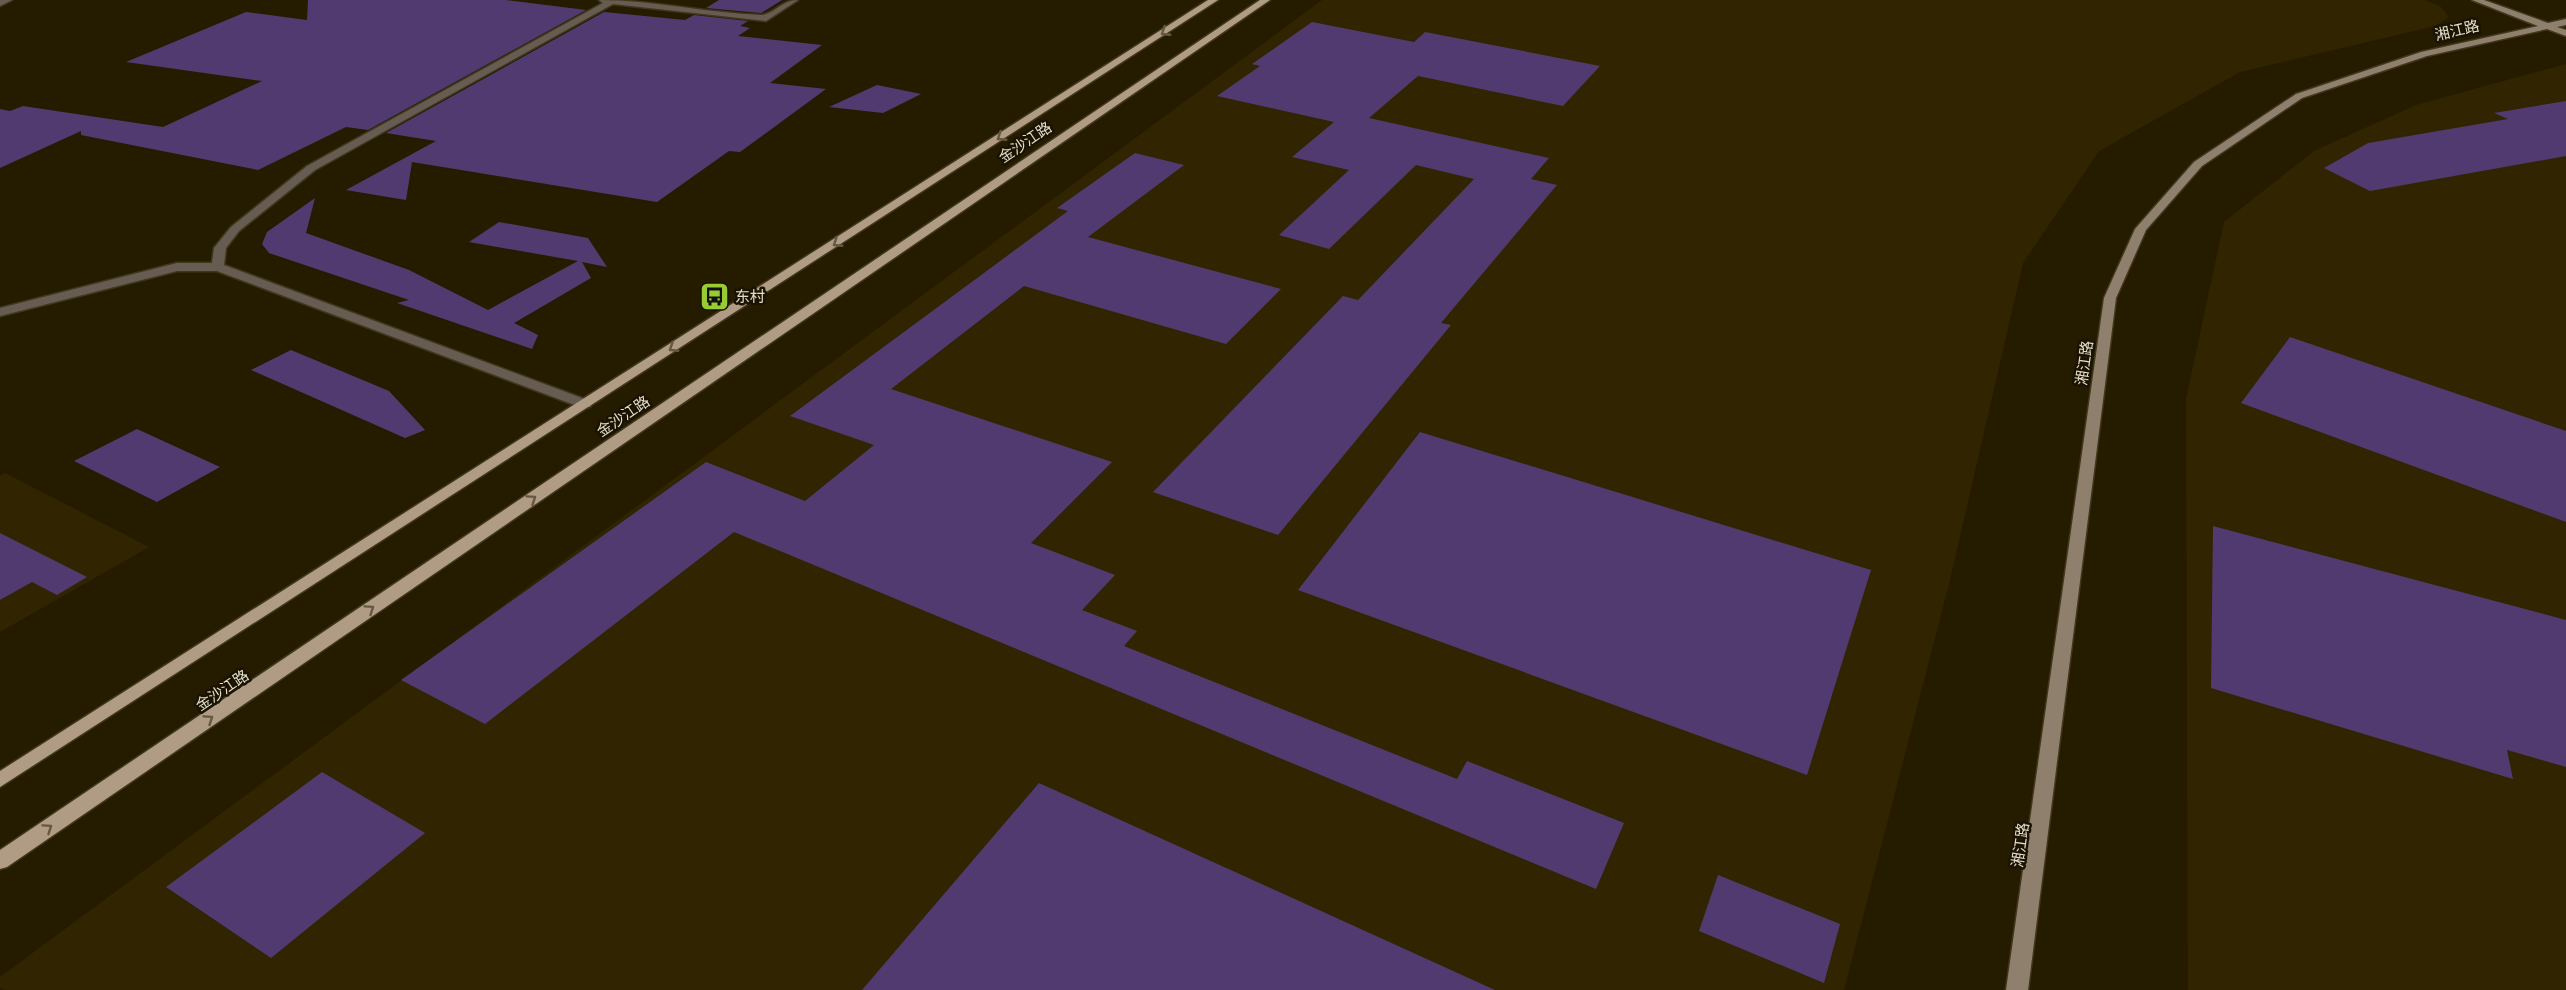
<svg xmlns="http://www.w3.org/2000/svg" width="2566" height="990" font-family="'PT Sans Narrow','Noto Sans SC',sans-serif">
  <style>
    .built { fill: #302500 }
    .building { fill: #513a70 }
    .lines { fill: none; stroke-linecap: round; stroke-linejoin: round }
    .lane-casing { stroke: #40371d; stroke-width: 3 }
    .secondary-casing { stroke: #40371d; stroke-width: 3 }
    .primary-casing { stroke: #40371d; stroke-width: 3 }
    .lane { fill: #665c51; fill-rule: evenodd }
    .secondary { fill: #8f806e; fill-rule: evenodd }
    .primary { fill: #b09c85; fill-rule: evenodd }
    .oneway { stroke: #665842 }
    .labels { text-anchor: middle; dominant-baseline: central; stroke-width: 5; stroke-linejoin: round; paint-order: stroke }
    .street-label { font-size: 15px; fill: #e3decd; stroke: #1b1300 }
    .poi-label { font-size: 15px; fill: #e3decd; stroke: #1b1300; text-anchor: start }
  </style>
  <rect width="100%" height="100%" fill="#251c00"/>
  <g class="built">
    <path d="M 1322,0 L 2424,0 L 2440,6 L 2449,17 L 2435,26 L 2240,72 L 2099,151 L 2023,263 L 1950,580 L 1844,990 L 4,990 L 0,987 L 0,977 Z"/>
    <path d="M 2566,64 L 2566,990 L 2188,990 L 2186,399 L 2224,222 L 2314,151 L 2416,105 Z"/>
    <path d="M 5,473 L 149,547 L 0,632 L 0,476 Z"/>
  </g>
  <g class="building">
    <path d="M 308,0 L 506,0 L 586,10 L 368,130 L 346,127 L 258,170 L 81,135 L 81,131 L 0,168 L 0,109 L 10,111 L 23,106 L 163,127 L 262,81 L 126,62 L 246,12 L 307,20 Z"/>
    <path d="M 719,0 L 782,0 L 761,13 L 706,8 Z"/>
    <path d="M 604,12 L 685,20 L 694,15 L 748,21 L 740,26 L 750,28 L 738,36 L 822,45 L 770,83 L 826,89 L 740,152 L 729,151 L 657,202 L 412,162 L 406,200 L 346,190 L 436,141 L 386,133 Z"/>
    <path d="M 1312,22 L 1414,42 L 1425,32 L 1600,66 L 1563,106 L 1418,76 L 1369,118 L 1549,158 L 1531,179 L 1557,185 L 1441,323 L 1451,325 L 1278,535 L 1153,492 L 1343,296 L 1358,300 L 1474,179 L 1416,165 L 1329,249 L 1279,235 L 1349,170 L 1292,157 L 1334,122 L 1217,96 L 1260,66 L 1252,64 Z"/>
    <path d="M 877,85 L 921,94 L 883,113 L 829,107 Z"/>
    <path d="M 2566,101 L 2566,156 L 2370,191 L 2324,168 L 2368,143 L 2508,119 L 2494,113 Z"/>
    <path d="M 1135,153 L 1184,165 L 1088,237 L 1281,289 L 1226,344 L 1024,286 L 891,389 L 1112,462 L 1031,543 L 1115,575 L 1082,610 L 1137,631 L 1124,646 L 1457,779 L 1467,761 L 1624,823 L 1596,889 L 734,532 L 485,724 L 401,680 L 706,462 L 805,501 L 874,445 L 790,416 L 1068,211 L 1057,208 Z"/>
    <path d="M 315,198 L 306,233 L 409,270 L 488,310 L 578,261 L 469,242 L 499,222 L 588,238 L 607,267 L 582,262 L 591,278 L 514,323 L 538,335 L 532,349 L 397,303 L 409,300 L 269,253 L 262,244 L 267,232 Z"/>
    <path d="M 2290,337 L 2566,431 L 2566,522 L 2241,403 Z"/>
    <path d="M 291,350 L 389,391 L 425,430 L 405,438 L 251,370 Z"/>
    <path d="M 137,429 L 220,467 L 157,502 L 74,461 Z"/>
    <path d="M 1420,432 L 1871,570 L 1807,775 L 1298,590 Z"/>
    <path d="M 2213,526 L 2566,620 L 2566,767 L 2507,750 L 2513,779 L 2211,688 Z"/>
    <path d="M 0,533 L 87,577 L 57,595 L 32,582 L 0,600 Z"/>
    <path d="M 322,772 L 425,833 L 271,958 L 166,887 Z"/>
    <path d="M 1039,783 L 1495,990 L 862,990 Z"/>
    <path d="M 1718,875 L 1840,924 L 1824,983 L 1699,931 Z"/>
  </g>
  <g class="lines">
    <defs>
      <g id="lane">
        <path d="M 0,0 L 12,0 L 0,6 Z"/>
        <path d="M 599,0 C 653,0 707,13 761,15 C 773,15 782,0 798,0 L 766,21 L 613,4 L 315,170 L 239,231 L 226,248 L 224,265 L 590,401 L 592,404 L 590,407 L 580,407 L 217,271 L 177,271 L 0,316 L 0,308 L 177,263 L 212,263 L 214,248 L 231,227 L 307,166 L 603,3 Z"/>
      </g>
      <path id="secondary" d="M 2472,0 L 2484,0 L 2548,23 L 2566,19 L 2566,25 L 2557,27 L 2566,30 L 2566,36 L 2547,29 L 2427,56 L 2302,98 L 2202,166 L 2146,230 L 2116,298 L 2028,990 L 2006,990 L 2104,298 L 2135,229 L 2194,162 L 2296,94 L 2421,52 L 2538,26 Z"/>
      <g id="primary">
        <path d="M 1208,0 L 1218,0 L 0,787 L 0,771 Z"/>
        <path d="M 1260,0 L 1270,0 L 7,867 L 0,869 L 0,850 Z"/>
      </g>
    </defs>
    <use href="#lane" class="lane-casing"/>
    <use href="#secondary" class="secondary-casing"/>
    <use href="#primary" class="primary-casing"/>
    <use href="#lane" class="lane"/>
    <use href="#secondary" class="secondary"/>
    <use href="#primary" class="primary"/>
  </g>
  <defs><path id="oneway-chevron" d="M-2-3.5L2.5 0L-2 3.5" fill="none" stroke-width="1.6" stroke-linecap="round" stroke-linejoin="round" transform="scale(1.5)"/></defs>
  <g class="oneway">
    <use href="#oneway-chevron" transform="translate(1165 32) rotate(147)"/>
    <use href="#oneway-chevron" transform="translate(1001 137) rotate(147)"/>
    <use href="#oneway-chevron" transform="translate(837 243) rotate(147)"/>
    <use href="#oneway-chevron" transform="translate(673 348) rotate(147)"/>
    <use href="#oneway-chevron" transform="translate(532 499) rotate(-34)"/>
    <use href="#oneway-chevron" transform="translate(370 609) rotate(-34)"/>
    <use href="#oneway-chevron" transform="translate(209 719) rotate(-34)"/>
    <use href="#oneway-chevron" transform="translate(48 828) rotate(-34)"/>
  </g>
  <defs>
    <symbol id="bus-square" viewBox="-11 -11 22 22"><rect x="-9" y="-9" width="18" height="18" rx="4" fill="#99cb35" stroke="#1b1300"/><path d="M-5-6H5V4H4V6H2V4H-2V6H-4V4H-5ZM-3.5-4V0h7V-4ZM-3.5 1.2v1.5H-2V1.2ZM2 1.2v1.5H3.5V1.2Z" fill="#111"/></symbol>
  </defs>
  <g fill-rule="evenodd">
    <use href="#bus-square" x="698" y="280" width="33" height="33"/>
  </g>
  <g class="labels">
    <g class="street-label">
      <text transform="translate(2457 30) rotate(-13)">湘江路</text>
      <text transform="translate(1025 142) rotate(-34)">金沙江路</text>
      <text transform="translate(2084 363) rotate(-82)">湘江路</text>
      <text transform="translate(623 416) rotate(-34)">金沙江路</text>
      <text transform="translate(222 690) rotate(-34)">金沙江路</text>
      <text transform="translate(2020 845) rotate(-82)">湘江路</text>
    </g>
    <g class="poi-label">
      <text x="735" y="296">东村</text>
    </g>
  </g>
</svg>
